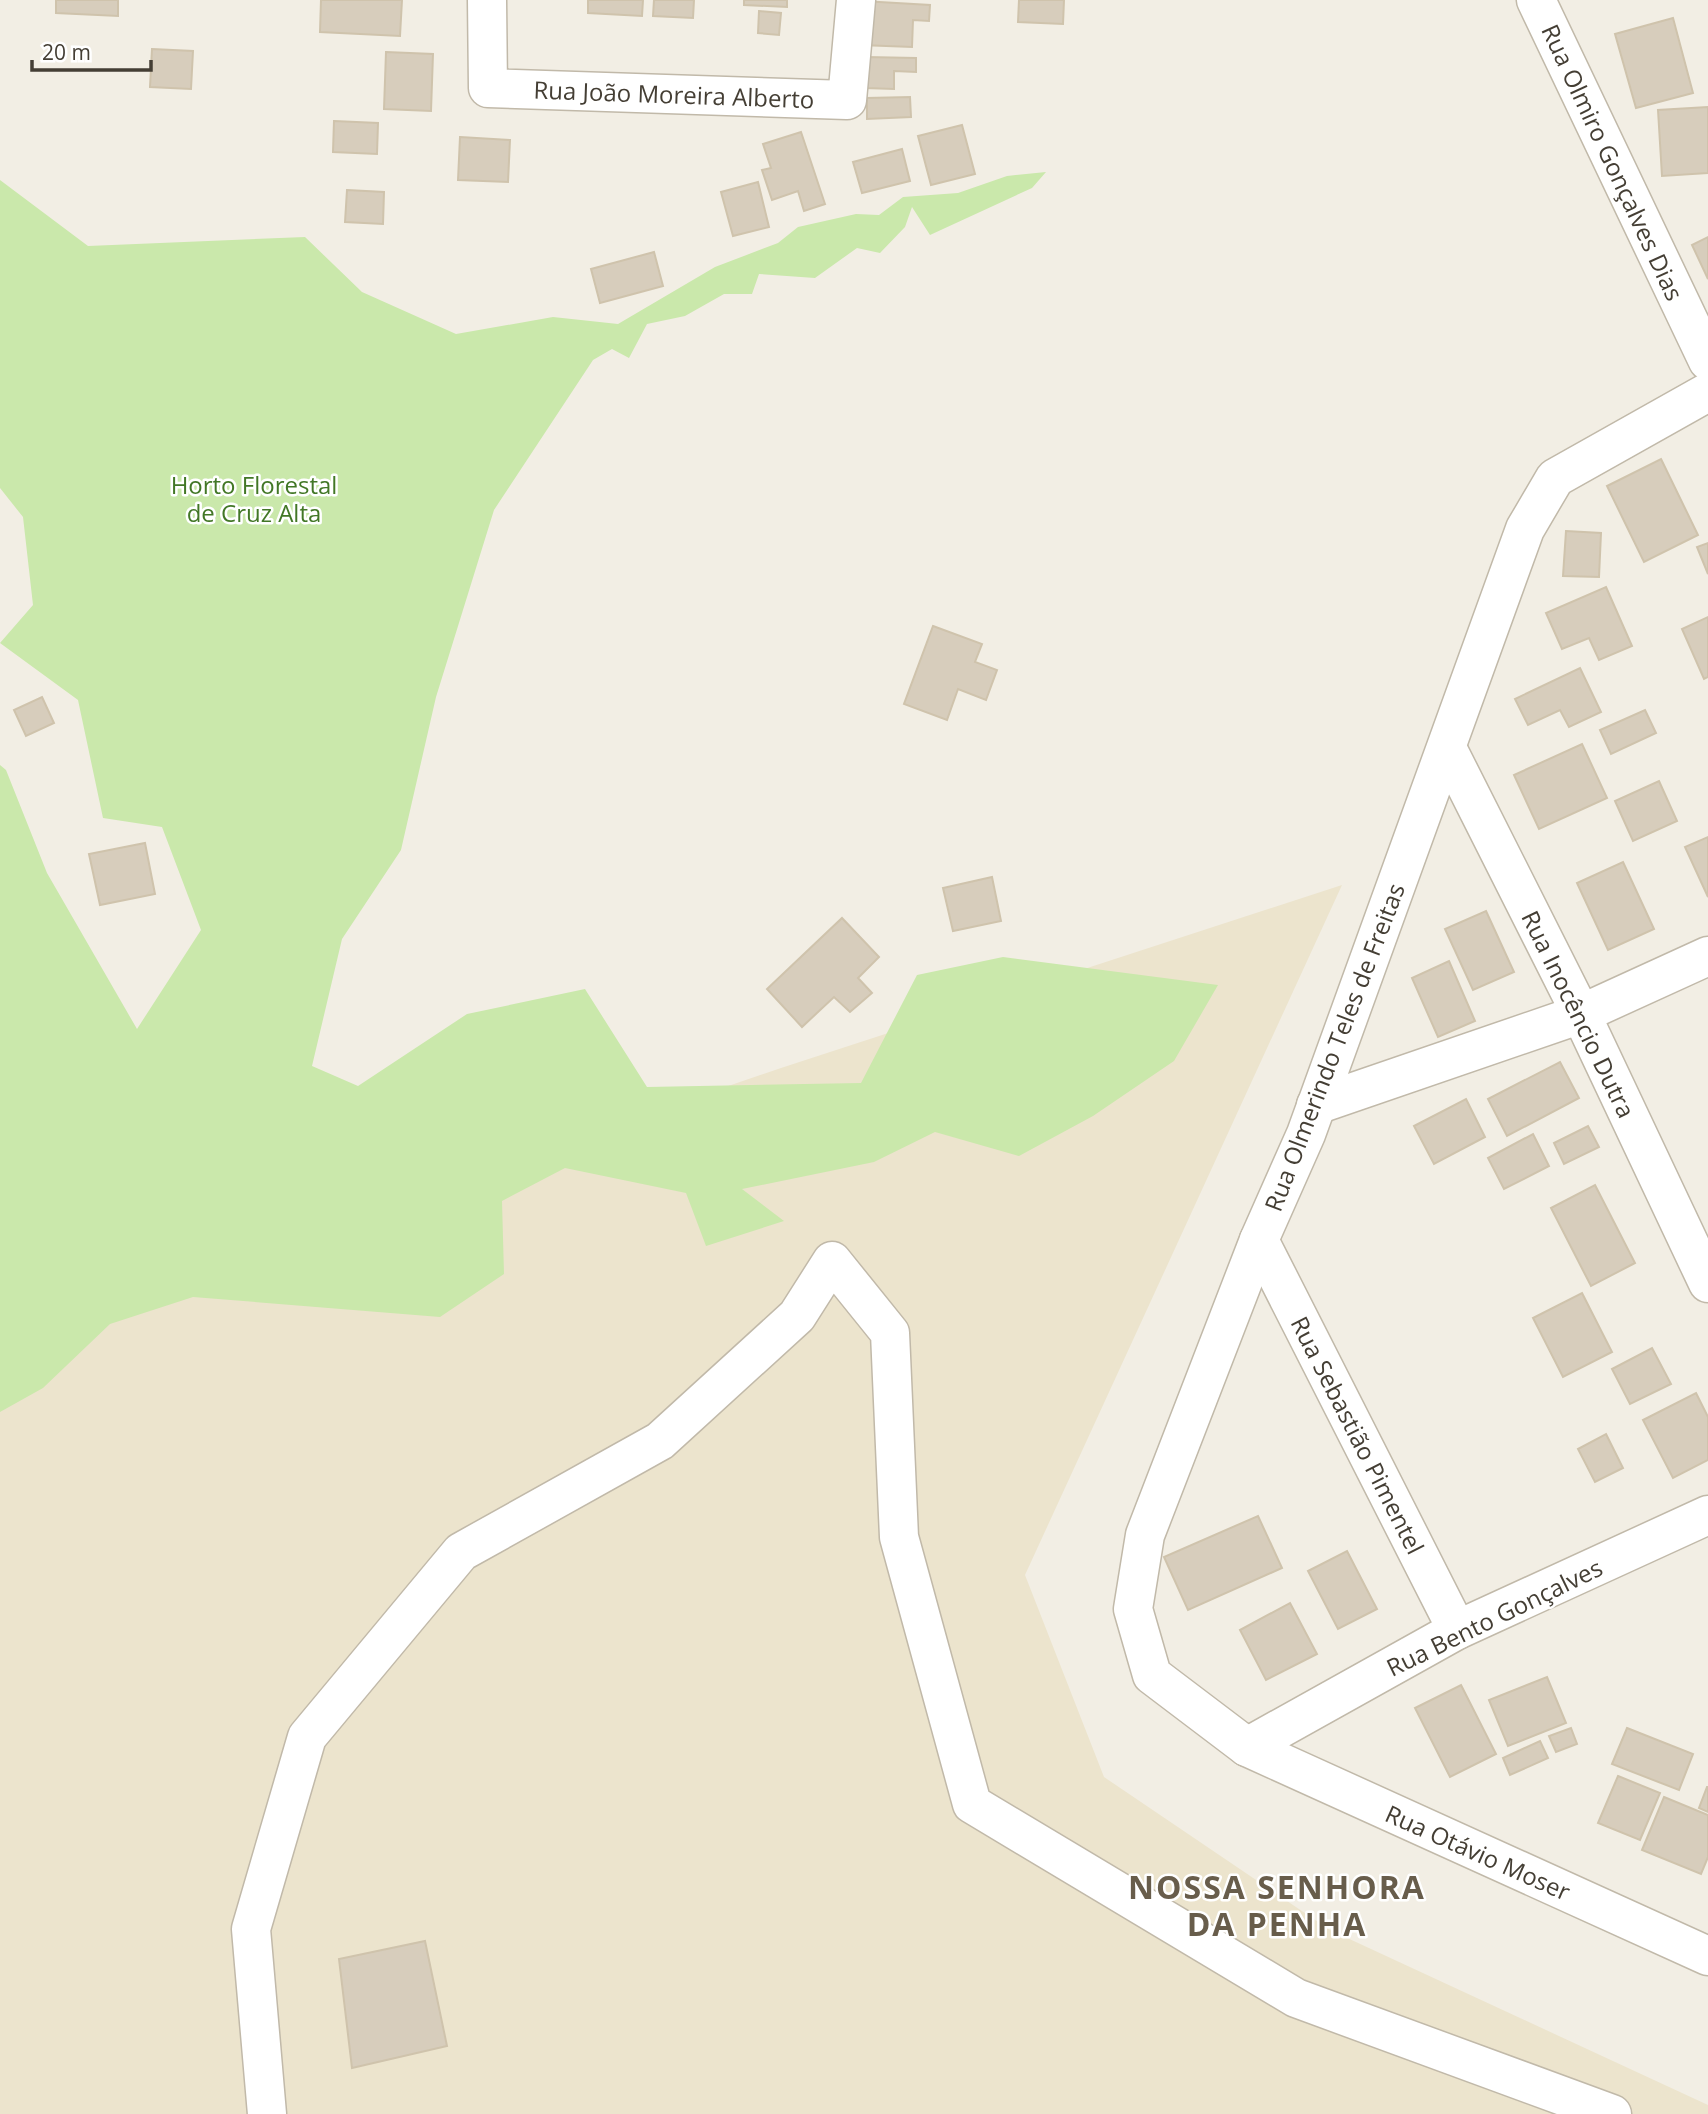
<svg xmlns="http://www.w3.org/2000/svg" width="1708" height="2114" font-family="'Open Sans',sans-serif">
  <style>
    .education { fill: #ece4cd }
    .green { fill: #cae8ab }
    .building { fill: #d7cdbc; stroke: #cfc3ac; stroke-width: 2 }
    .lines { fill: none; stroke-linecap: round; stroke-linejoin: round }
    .minor-casing { stroke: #c1b9a9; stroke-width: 41 }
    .minor { stroke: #fff; stroke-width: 38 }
    .labels { text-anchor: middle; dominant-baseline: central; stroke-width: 5; stroke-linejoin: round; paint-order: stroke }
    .street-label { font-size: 24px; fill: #443e34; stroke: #fff }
    .park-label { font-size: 24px; fill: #427726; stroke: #fff }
    .district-label { font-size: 32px; font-weight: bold; letter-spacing: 2px; fill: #685d4b; stroke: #fff }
  </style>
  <rect width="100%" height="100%" fill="#f2eee4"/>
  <path class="education" d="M 1342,885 L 1025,1575 L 1104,1777 L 1330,1930 L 1708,2105 L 1708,2114 L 0,2114 L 0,1335 L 781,1068 Z"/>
  <path class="green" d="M 1046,172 L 1032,188 L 930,235 L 912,207 L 905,227 L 880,253 L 857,248 L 815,278 L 759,274 L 752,294 L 724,294 L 685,316 L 647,324 L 629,358 L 612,349 L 593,360 L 494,510 L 436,697 L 401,850 L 342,939 L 312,1066 L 358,1086 L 467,1014 L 585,989 L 647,1087 L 861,1083 L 917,975 L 1003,957 L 1218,985 L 1174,1061 L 1093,1116 L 1019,1156 L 935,1132 L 874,1162 L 742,1189 L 784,1221 L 706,1246 L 686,1193 L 565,1168 L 502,1201 L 504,1274 L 440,1317 L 193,1297 L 110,1324 L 43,1388 L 0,1412 L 0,765 L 6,770 L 47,873 L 137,1029 L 201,930 L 162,827 L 103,818 L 78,700 L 0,643 L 33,605 L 23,517 L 0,488 L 0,180 L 88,246 L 305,237 L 362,292 L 456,334 L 553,317 L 618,324 L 715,267 L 778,243 L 798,227 L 856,214 L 879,215 L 903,197 L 958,193 L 1007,176 Z"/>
  <g class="building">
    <path d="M 56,0 L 118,0 L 118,16 L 56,13 Z"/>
    <path d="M 321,0 L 402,0 L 400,36 L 320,32 Z"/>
    <path d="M 588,0 L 643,0 L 642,16 L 588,13 Z"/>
    <path d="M 654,0 L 694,0 L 693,18 L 653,16 Z"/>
    <path d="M 744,0 L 787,0 L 787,7 L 744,5 Z"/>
    <path d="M 1019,0 L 1064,0 L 1063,24 L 1018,22 Z"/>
    <path d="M 862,1 L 930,5 L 929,21 L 913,20 L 912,47 L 860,45 Z"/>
    <path d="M 759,11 L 781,13 L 779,35 L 758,33 Z"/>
    <path d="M 1673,18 L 1693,93 L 1636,108 L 1615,34 Z"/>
    <path d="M 152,49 L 193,51 L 191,89 L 150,87 Z"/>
    <path d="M 386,52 L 433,54 L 431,111 L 384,109 Z"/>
    <path d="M 866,57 L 916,58 L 916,72 L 894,71 L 894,89 L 865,88 Z"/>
    <path d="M 910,97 L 911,117 L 867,119 L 867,98 Z"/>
    <path d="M 1708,107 L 1708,173 L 1662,176 L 1658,110 Z"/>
    <path d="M 334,121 L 378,123 L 377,154 L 333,152 Z"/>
    <path d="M 962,125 L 975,174 L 931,185 L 918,136 Z"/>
    <path d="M 801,132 L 825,204 L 804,211 L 798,191 L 772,200 L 762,170 L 771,168 L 763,144 Z"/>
    <path d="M 460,137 L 510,140 L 508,182 L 458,180 Z"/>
    <path d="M 902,149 L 910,181 L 862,193 L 853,162 Z"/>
    <path d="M 758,182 L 769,227 L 733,236 L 721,192 Z"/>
    <path d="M 347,190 L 384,192 L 383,224 L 345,222 Z"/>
    <path d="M 1708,237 L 1708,279 L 1692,245 Z"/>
    <path d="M 654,252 L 663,286 L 600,303 L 591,269 Z"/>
    <path d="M 1661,459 L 1698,535 L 1644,562 L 1607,486 Z"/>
    <path d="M 1566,531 L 1601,533 L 1599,577 L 1563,576 Z"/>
    <path d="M 1708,543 L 1708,574 L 1697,547 Z"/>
    <path d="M 1606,587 L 1632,646 L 1599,660 L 1589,638 L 1562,649 L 1546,613 Z"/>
    <path d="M 1708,617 L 1708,677 L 1704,679 L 1682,629 Z"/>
    <path d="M 933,626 L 982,644 L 975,662 L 997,670 L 986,700 L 958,689 L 947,720 L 904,704 Z"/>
    <path d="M 1580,668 L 1601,712 L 1569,727 L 1560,710 L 1528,725 L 1515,699 Z"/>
    <path d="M 42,697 L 54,723 L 26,736 L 14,710 Z"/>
    <path d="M 1645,710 L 1656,733 L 1611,754 L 1600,730 Z"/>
    <path d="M 1582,744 L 1607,798 L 1539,829 L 1514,775 Z"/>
    <path d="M 1659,781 L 1677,821 L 1633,841 L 1615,801 Z"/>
    <path d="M 1708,837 L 1708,897 L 1685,847 Z"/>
    <path d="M 145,843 L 155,894 L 100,905 L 89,854 Z"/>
    <path d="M 1623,862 L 1654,929 L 1608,950 L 1577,883 Z"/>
    <path d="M 992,877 L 1001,921 L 953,931 L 943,888 Z"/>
    <path d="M 1486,911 L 1514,972 L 1473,990 L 1445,929 Z"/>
    <path d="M 842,918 L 879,957 L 858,978 L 872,993 L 850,1012 L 834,997 L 802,1027 L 767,989 Z"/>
    <path d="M 1449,961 L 1475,1021 L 1438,1037 L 1412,978 Z"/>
    <path d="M 1560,1062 L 1579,1098 L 1507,1136 L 1488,1099 Z"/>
    <path d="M 1466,1099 L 1485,1137 L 1434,1164 L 1414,1126 Z"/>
    <path d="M 1588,1126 L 1599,1147 L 1564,1164 L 1554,1143 Z"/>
    <path d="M 1533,1134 L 1549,1166 L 1504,1189 L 1488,1158 Z"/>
    <path d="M 1595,1185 L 1635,1263 L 1591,1286 L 1551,1208 Z"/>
    <path d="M 1582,1293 L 1612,1352 L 1563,1377 L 1533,1318 Z"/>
    <path d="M 1652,1348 L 1671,1384 L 1630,1404 L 1612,1369 Z"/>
    <path d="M 1696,1393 L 1708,1417 L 1708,1460 L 1673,1478 L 1643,1420 Z"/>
    <path d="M 1606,1434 L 1623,1468 L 1595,1482 L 1578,1449 Z"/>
    <path d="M 1258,1516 L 1282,1568 L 1188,1610 L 1164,1557 Z"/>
    <path d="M 1347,1551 L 1377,1609 L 1338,1629 L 1308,1571 Z"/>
    <path d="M 1290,1603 L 1317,1654 L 1266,1680 L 1240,1630 Z"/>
    <path d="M 1547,1677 L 1566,1723 L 1508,1746 L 1489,1700 Z"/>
    <path d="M 1461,1685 L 1496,1754 L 1450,1777 L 1415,1708 Z"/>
    <path d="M 1571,1728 L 1577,1744 L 1556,1752 L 1549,1736 Z"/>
    <path d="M 1627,1728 L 1693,1754 L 1679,1790 L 1612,1764 Z"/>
    <path d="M 1540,1741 L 1548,1758 L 1510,1775 L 1503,1758 Z"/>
    <path d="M 1618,1776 L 1660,1793 L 1640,1840 L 1598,1823 Z"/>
    <path d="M 1707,1787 L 1708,1787 L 1708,1812 L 1699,1808 Z"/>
    <path d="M 1664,1797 L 1708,1815 L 1708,1857 L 1701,1874 L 1642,1850 Z"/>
    <path d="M 425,1941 L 447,2046 L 352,2068 L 339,1959 Z"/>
  </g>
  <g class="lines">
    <defs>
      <g id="minor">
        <path d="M 487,0 L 488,88 L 847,100 L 856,0"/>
        <path d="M 1536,0 L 1708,361"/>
        <path d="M 1708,392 L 1555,478 L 1525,529 L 1306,1134 L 1259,1240 L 1145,1535 L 1133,1609 L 1152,1675 L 1247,1747 L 1708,1956"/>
        <path d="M 1447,748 L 1581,1014 L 1708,1283"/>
        <path d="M 1316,1105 L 1581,1014 L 1708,956"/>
        <path d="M 1259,1240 L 1457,1630"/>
        <path d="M 1247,1747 L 1457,1630 L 1708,1515"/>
        <path d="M 267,2114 L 251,1929 L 307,1737 L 461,1552 L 660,1441 L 797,1316 L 832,1261 L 890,1333 L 899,1537 L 972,1804 L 1296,1998 L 1612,2114"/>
      </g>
    </defs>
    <use href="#minor" class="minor-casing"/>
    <use href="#minor" class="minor"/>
  </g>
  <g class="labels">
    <g class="street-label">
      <text transform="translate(674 94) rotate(2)">Rua João Moreira Alberto</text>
      <text transform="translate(1613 162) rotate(65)">Rua Olmiro Gonçalves Dias</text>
      <text transform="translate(1579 1014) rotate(64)">Rua Inocêncio Dutra</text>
      <text transform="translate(1334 1047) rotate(-69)">Rua Olmerindo Teles de Freitas</text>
      <text transform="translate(1358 1435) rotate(63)">Rua Sebastião Pimentel</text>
      <text transform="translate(1494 1617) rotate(-26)">Rua Bento Gonçalves</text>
      <text transform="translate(1478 1852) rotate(24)">Rua Otávio Moser</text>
    </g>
    <g class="park-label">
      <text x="254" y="484">Horto Florestal<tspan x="254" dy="28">de Cruz Alta</tspan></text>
    </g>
    <g class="district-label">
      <text x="1277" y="1886">NOSSA SENHORA<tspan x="1277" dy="37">DA PENHA</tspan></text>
    </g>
  </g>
  <path d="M32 60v10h119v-10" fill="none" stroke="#443e34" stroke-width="3.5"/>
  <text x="42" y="60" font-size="21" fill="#443e34" stroke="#ffffff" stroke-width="5" paint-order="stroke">20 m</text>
</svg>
